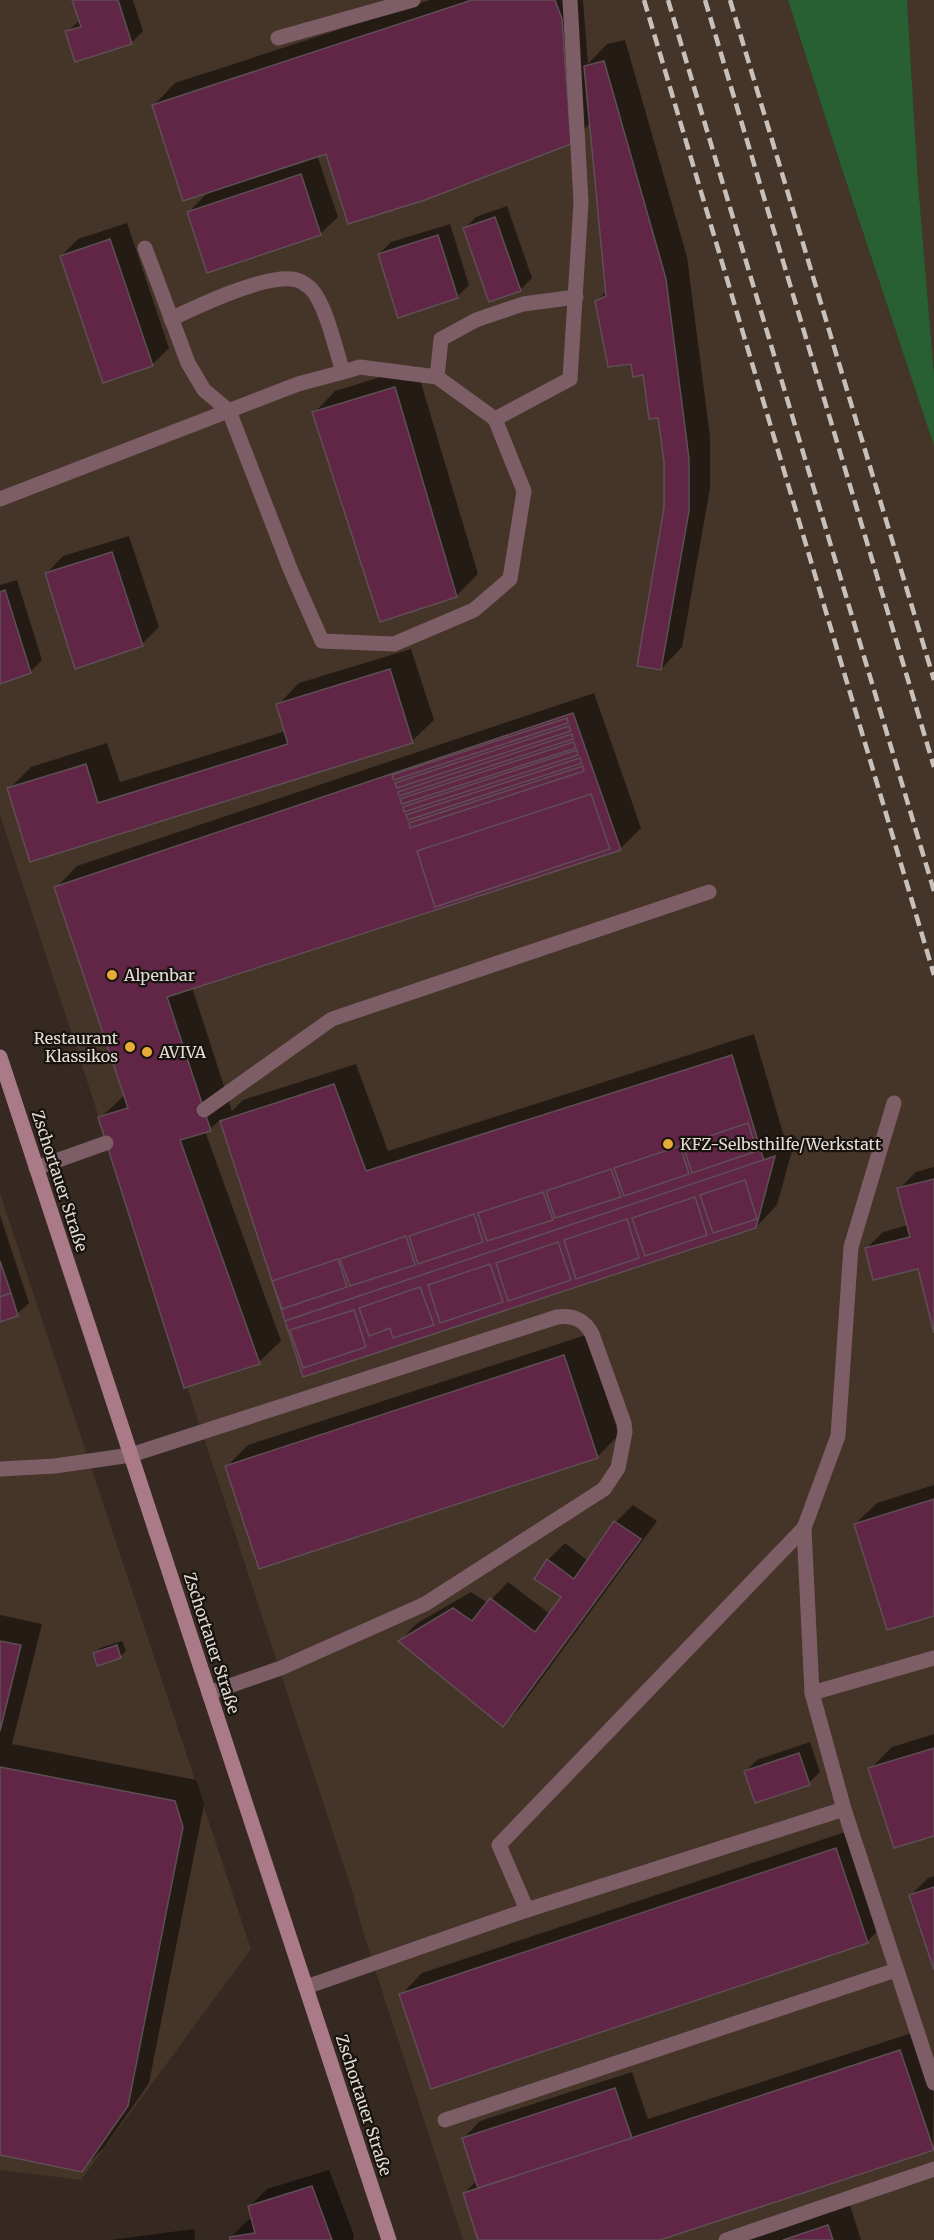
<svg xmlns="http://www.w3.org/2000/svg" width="934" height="2240" font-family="Merriweather,serif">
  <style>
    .built { fill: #453428 }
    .forest { fill: #286033 }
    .shadow { fill: #0007 }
    .building { fill: #612645; stroke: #5e4f55; stroke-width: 1.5 }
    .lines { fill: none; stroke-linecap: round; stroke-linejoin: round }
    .lane { stroke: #7d5e67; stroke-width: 15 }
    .secondary { stroke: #ab7a88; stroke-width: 15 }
    .rail { stroke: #c8c0ba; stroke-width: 4.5; stroke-dasharray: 12 6; stroke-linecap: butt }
    .poi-dot { fill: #e6ac36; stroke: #18130f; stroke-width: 2 }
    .labels { text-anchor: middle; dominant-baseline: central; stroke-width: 4.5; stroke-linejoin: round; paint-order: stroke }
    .poi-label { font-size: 16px; fill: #e3dbd5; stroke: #18130f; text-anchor: start }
    .street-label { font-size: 16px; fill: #e3dbd5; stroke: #18130f }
  </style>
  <rect width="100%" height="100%" fill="#352921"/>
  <g class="built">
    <path d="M 0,0 L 788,0 L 840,163 L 934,446 L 934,2240 L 463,2240 L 363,1932 L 353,1894 L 0,815 Z"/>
    <path d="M 907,0 L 934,0 L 934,375 L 918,182 Z"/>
    <path d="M 0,1193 L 251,1949 L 81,2180 L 0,2170 Z"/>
  </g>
  <path class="forest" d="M 788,0 L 907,0 L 918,182 L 934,375 L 934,446 L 840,163 Z"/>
  <g class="shadow">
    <path d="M 74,0 L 133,0 L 143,31 L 131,43 L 67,32 L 80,20 Z"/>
    <path d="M 430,0 L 583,0 L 588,64 L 607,44 L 625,40 L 687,257 L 710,437 L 710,488 L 682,647 L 661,669 L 666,461 L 660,417 L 645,374 L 596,301 L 607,291 L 591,122 L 571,143 L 327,152 L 317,155 L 338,217 L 320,234 L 189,212 L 210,190 L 154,105 L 175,83 Z"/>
    <path d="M 507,206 L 532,278 L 520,290 L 465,228 L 476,217 Z"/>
    <path d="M 127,223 L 169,348 L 152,365 L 61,256 L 78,239 Z"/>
    <path d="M 450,224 L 469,285 L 457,297 L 379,254 L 391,242 Z"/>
    <path d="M 416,366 L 478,574 L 456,596 L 314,413 L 335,391 Z"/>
    <path d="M 129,536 L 159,627 L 142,644 L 46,574 L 63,556 Z"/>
    <path d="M 17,580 L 42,660 L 30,672 L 0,682 L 0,585 Z"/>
    <path d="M 411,649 L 434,720 L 412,741 L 31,860 L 9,789 L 31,767 L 107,743 L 120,782 L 286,731 L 278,705 L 299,683 Z"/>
    <path d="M 594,693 L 641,828 L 620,849 L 192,987 L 232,1111 L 243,1100 L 356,1064 L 388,1151 L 754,1034 L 785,1140 L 796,1136 L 777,1205 L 756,1227 L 304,1375 L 221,1119 L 210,1129 L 205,1131 L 281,1341 L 259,1362 L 100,1118 L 125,1095 L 56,888 L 77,866 Z"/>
    <path d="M 934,1167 L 934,1327 L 919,1267 L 866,1249 L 883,1232 L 908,1225 L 899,1189 L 916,1172 Z"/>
    <path d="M 0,1215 L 29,1303 L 17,1314 L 0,1320 Z"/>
    <path d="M 586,1335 L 619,1435 L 597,1457 L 227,1466 L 248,1445 Z"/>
    <path d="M 934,1485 L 934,1614 L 855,1524 L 877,1503 Z"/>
    <path d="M 633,1505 L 657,1521 L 520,1708 L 503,1725 L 400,1641 L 416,1624 L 471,1592 L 488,1603 L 508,1582 L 550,1614 L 563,1596 L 548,1560 L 565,1543 L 588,1561 L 616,1522 Z"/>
    <path d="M 0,1615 L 42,1624 L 12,1744 L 196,1780 L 204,1805 L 149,2083 L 103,2149 L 81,2170 L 0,2153 Z"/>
    <path d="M 122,1641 L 126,1651 L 120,1657 L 94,1654 L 100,1648 Z"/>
    <path d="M 934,1734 L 934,1834 L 870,1769 L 892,1747 Z"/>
    <path d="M 810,1742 L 820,1772 L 809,1783 L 746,1771 L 757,1760 Z"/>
    <path d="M 857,1828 L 888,1920 L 867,1942 L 401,1995 L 422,1973 Z"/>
    <path d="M 934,1876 L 934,1965 L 911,1895 L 928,1878 Z"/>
    <path d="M 921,2030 L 934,2067 L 933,2149 L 656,2240 L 480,2240 L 464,2193 L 477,2181 L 463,2139 L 480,2121 L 632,2072 L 648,2119 Z"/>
    <path d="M 329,2170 L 354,2235 L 353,2240 L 231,2240 L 231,2237 L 248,2220 L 253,2219 L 250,2206 L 267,2189 Z"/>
    <path d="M 850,2205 L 861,2240 L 743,2240 Z"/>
    <path d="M 194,2229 L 195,2240 L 111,2240 Z"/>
  </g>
  <g class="building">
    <path d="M 72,0 L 118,0 L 132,44 L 75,62 L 65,31 L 81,27 Z"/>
    <path d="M 472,0 L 555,0 L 562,19 L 571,144 L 425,200 L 348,224 L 326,154 L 183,201 L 152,105 Z"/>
    <path d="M 604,61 L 666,279 L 689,459 L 689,511 L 661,670 L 637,666 L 664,508 L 664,461 L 658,418 L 649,419 L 643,375 L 633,377 L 631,364 L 608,367 L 595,301 L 606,296 L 584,66 Z"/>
    <path d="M 301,174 L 321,235 L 207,273 L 187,212 Z"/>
    <path d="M 495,217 L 521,291 L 489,302 L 463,228 Z"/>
    <path d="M 438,235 L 458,298 L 398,318 L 378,254 Z"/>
    <path d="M 110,239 L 153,366 L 103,383 L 60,256 Z"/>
    <path d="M 395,387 L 457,597 L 380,622 L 312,412 Z"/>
    <path d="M 112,552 L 143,646 L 75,669 L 45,573 Z"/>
    <path d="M 5,590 L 31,673 L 0,684 L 0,592 Z"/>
    <path d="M 390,669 L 413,743 L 30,862 L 7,788 L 86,764 L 98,803 L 288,744 L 276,704 Z"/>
    <path d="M 573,713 L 621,850 L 167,997 L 211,1131 L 180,1140 L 260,1364 L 184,1388 L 98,1117 L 128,1108 L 54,887 Z"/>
    <path d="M 567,718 L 568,723 L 394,780 L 392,775 Z"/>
    <path d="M 569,726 L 571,731 L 397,788 L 395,783 Z"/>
    <path d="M 572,734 L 573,739 L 399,796 L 398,792 Z"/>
    <path d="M 574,742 L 576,748 L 402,804 L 400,799 Z"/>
    <path d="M 577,750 L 578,755 L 404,812 L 403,807 Z"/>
    <path d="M 580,758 L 582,763 L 408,820 L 406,815 Z"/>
    <path d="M 583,766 L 584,771 L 410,828 L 409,823 Z"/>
    <path d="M 591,794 L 610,849 L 435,907 L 417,851 Z"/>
    <path d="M 732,1055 L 764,1161 L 285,1321 L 220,1121 L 334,1084 L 366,1171 Z"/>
    <path d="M 748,1123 L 757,1151 L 692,1173 L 683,1145 Z"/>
    <path d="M 680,1146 L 689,1174 L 624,1196 L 614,1168 Z"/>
    <path d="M 775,1156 L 756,1228 L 303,1377 L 285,1321 Z"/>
    <path d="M 611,1169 L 621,1197 L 555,1218 L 546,1191 Z"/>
    <path d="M 934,1179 L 934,1333 L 918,1269 L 873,1280 L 865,1248 L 910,1237 L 897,1188 Z"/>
    <path d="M 745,1180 L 757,1219 L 713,1233 L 700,1195 Z"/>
    <path d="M 543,1192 L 553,1220 L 487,1241 L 478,1213 Z"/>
    <path d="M 695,1197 L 707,1235 L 645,1256 L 632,1218 Z"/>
    <path d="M 474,1214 L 483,1242 L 418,1264 L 409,1236 Z"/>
    <path d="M 627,1219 L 639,1258 L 576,1279 L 564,1240 Z"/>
    <path d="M 406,1236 L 415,1265 L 350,1286 L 340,1259 Z"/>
    <path d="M 558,1242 L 571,1280 L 508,1301 L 496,1263 Z"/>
    <path d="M 338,1259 L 347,1287 L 282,1309 L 272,1281 Z"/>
    <path d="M 0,1261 L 11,1293 L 0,1297 Z"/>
    <path d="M 490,1264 L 503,1302 L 440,1323 L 428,1285 Z"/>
    <path d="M 420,1287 L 434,1325 L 393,1338 L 390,1328 L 369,1336 L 359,1308 Z"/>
    <path d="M 11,1293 L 18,1316 L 0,1322 L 0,1297 Z"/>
    <path d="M 354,1310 L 366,1347 L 303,1368 L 290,1330 Z"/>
    <path d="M 564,1355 L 598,1458 L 259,1569 L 225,1466 Z"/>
    <path d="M 934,1499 L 934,1616 L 887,1630 L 854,1524 Z"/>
    <path d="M 614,1521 L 641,1539 L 503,1727 L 398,1641 L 453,1608 L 472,1621 L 490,1598 L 535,1632 L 561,1597 L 534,1579 L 547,1559 L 574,1579 Z"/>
    <path d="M 0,1641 L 21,1645 L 0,1731 Z"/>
    <path d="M 117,1645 L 121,1658 L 97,1666 L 93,1653 Z"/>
    <path d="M 934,1748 L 934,1836 L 894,1848 L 868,1768 Z"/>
    <path d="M 799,1753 L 810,1785 L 755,1803 L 744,1771 Z"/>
    <path d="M 0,1767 L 175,1801 L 183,1827 L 128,2106 L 82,2172 L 0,2155 Z"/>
    <path d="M 836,1848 L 868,1943 L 431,2089 L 399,1994 Z"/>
    <path d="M 934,1887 L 934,1970 L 909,1895 Z"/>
    <path d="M 900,2050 L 934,2150 L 660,2240 L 478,2240 L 463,2193 Z"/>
    <path d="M 615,2088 L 632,2138 L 478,2188 L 462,2138 Z"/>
    <path d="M 312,2186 L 332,2240 L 230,2240 L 230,2237 L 255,2233 L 248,2206 Z"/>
    <path d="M 828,2225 L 833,2240 L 783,2240 Z"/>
  </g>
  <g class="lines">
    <g class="lane">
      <path d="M 278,38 L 413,0"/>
      <path d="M 171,319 C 198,306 269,272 297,280 C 301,281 310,287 312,290 C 326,305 336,351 343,372"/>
      <path d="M 437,377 L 441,339 L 476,320 L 523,304 L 576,297"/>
      <path d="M 495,419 L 570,379 L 581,202 L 570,0"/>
      <path d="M 0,499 L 298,384 L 343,372 L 360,367 L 437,377 L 495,419 L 524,491 L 510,579 L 474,610 L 394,644 L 322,641 L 291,571 L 229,411 L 204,390 L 188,363 L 145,248"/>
      <path d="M 204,1110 L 332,1019 L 709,892"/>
      <path d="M 36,1168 L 106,1143"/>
      <path d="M 0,1469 L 55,1466 L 131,1455 L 557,1317 C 573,1315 584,1319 592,1334 L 624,1423 L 625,1432 L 618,1468 L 604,1489 L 425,1604 L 281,1668 L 209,1693"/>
      <path d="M 804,1528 L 838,1436 L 851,1247 L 894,1103"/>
      <path d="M 812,1693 L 934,1658"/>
      <path d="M 844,1809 L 527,1910 L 499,1845 L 804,1528 L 812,1693 L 844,1809 L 934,2083"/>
      <path d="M 306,1987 L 527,1910"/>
      <path d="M 445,2120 L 896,1970"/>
      <path d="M 726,2240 L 934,2169"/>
    </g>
    <path class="secondary" d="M 0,1057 L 389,2240"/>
    <g class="rail">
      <path d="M 644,0 L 934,975"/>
      <path d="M 668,0 L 934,891"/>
      <path d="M 705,0 L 934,767"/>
      <path d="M 730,0 L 934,680"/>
    </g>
  </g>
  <g class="poi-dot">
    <circle cx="112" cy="975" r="6"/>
    <circle cx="130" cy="1047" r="6"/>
    <circle cx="147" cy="1052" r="6"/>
    <circle cx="668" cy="1144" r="6"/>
  </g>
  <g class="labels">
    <g class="poi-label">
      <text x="124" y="975">Alpenbar</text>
      <text x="118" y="1038" text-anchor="end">Restaurant<tspan x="118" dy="18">Klassikos</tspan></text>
      <text x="159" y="1052">AVIVA</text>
      <text x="680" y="1144">KFZ-Selbsthilfe/Werkstatt</text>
    </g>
    <g class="street-label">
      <text transform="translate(60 1181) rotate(72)">Zschortauer Straße</text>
      <text transform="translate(212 1643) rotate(72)">Zschortauer Straße</text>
      <text transform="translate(364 2105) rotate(72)">Zschortauer Straße</text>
    </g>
  </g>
</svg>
